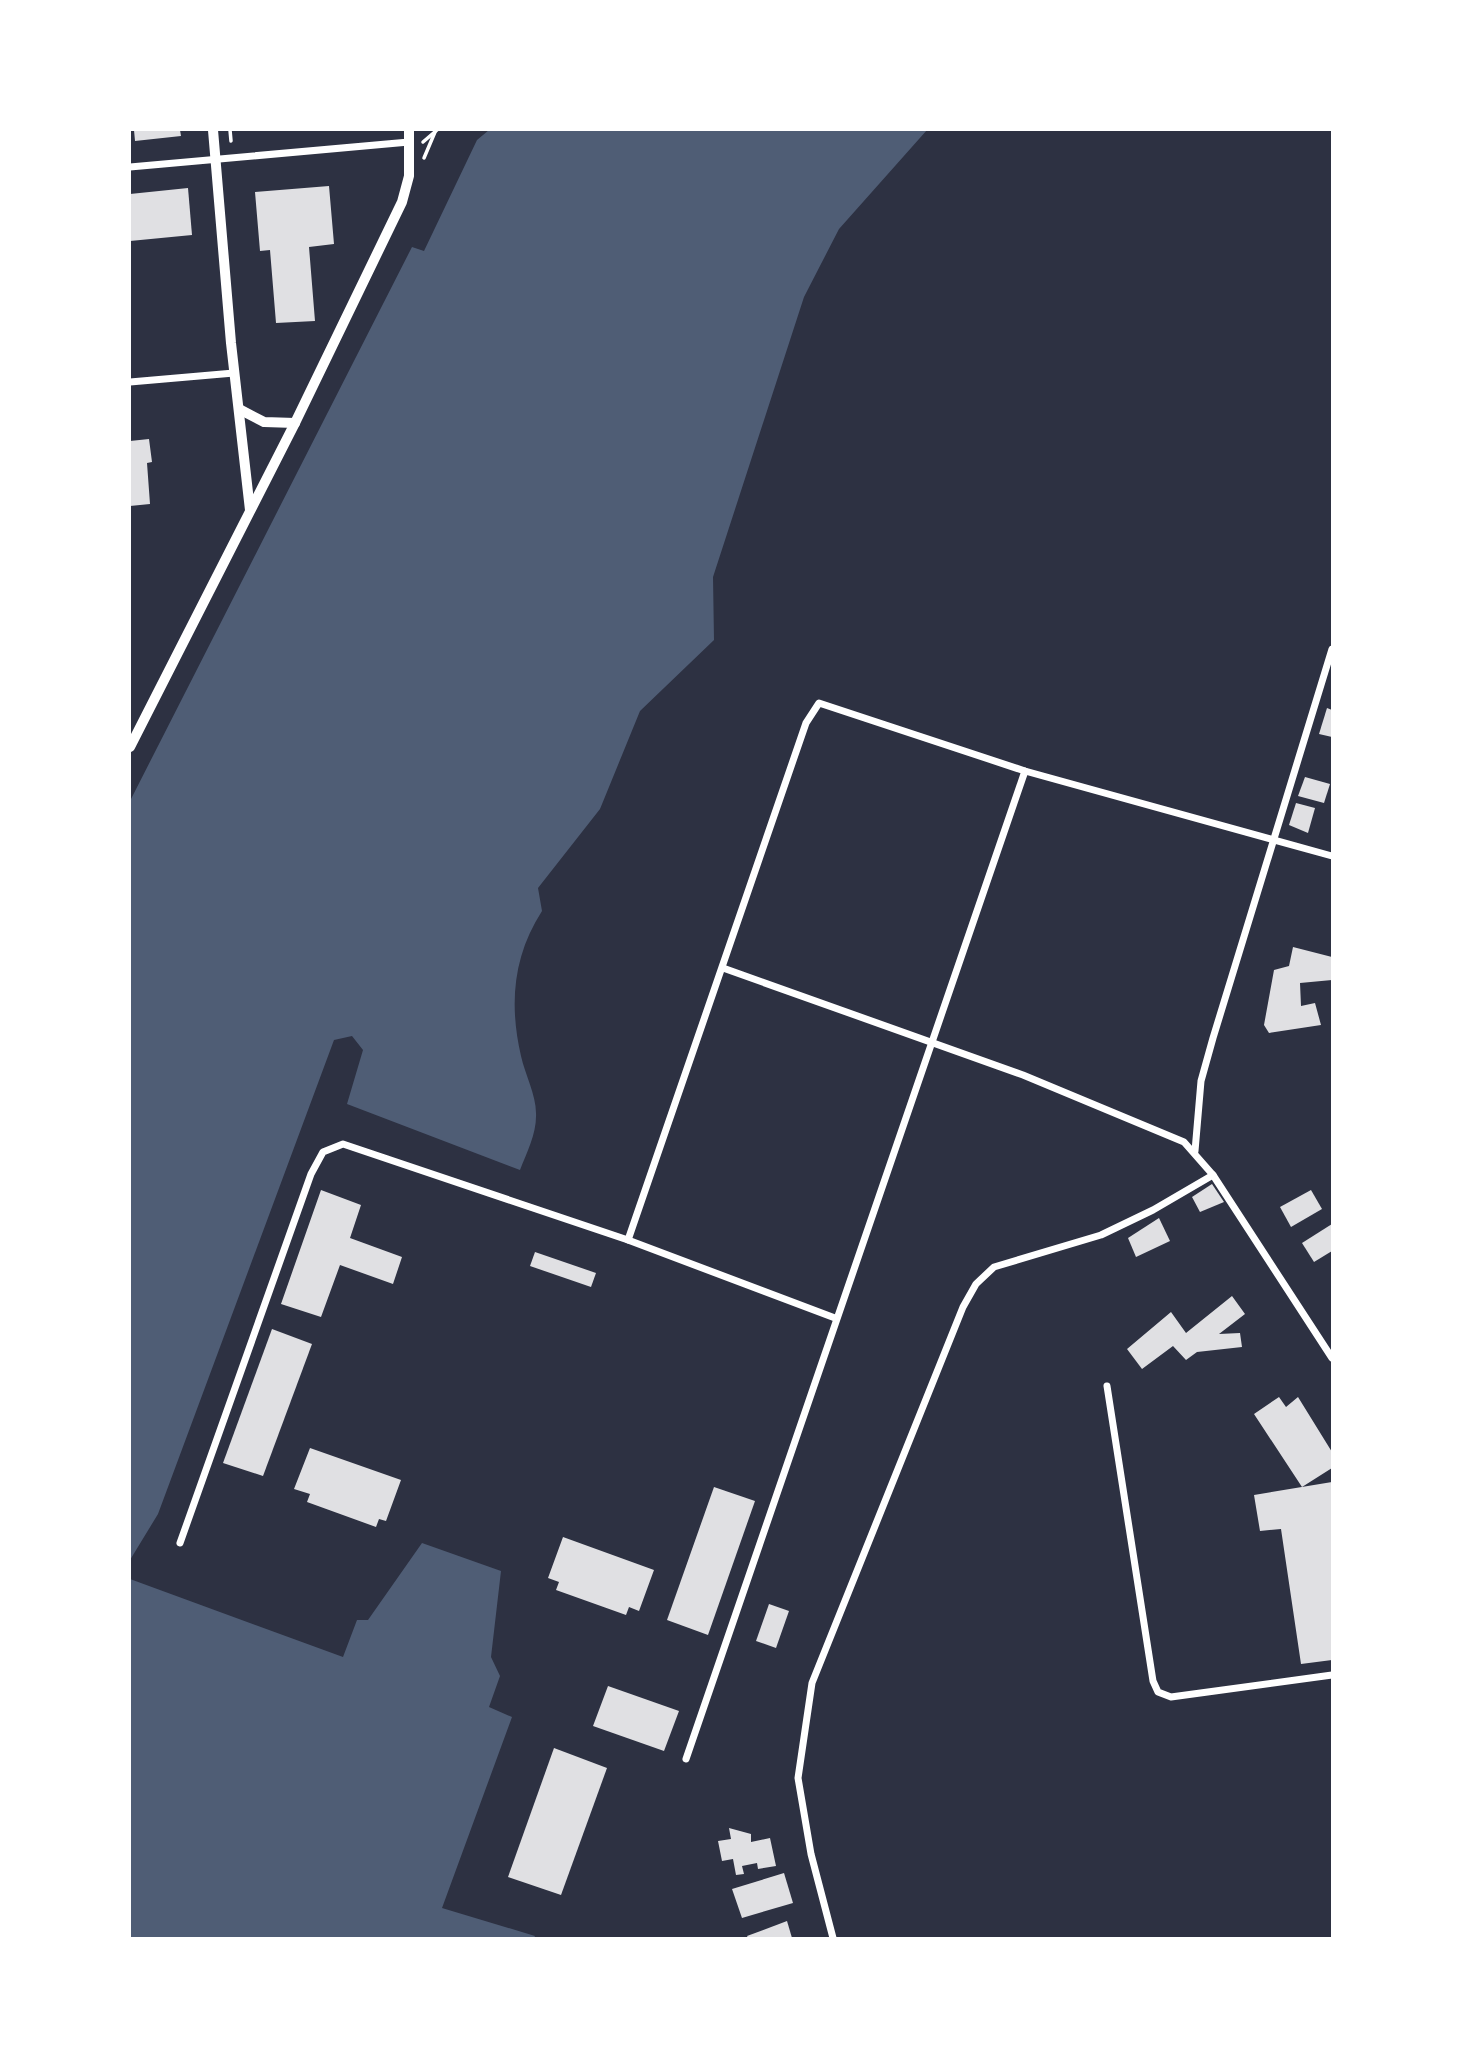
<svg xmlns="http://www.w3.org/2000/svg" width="1462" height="2068" font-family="Georgia,serif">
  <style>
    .water { fill: #4f5d75 }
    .building { fill: #e0e0e3 }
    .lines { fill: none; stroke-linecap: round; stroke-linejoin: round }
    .path { stroke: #fff; stroke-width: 3.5 }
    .minor { stroke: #fff; stroke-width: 7 }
    .tertiary { stroke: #fff; stroke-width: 10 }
    .secondary { stroke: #fff; stroke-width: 10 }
  </style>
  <rect width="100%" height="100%" fill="#2d3142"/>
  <g class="water">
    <path d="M 489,130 L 927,130 L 839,229 L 804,297 L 713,577 L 714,640 L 640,711 L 600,809 L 538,888 L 542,911 C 513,956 509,1004 521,1056 C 525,1074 536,1095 536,1113 C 537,1133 527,1152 520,1170 L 347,1104 L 363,1050 L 352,1036 L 334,1040 L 158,1514 L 130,1560 L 130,801 L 412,247 L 424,251 L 477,140 Z"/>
    <path d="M 422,1543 L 501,1571 L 491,1657 L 500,1676 L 489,1707 L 512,1717 L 442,1908 L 535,1936 L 534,1938 L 130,1938 L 130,1579 L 343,1657 L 357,1620 L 368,1620 Z"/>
  </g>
  <g class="building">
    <path d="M 134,130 L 180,130 L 181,136 L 135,141 Z"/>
    <path d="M 329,186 L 334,244 L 309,247 L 315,321 L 276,323 L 270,250 L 260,251 L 255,192 Z"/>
    <path d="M 188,188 L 192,235 L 130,241 L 130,194 Z"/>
    <path d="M 149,439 L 152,462 L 147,463 L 150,504 L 130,506 L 130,441 Z"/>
    <path d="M 1327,708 L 1332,710 L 1332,737 L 1319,734 Z"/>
    <path d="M 1305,777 L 1330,784 L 1324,803 L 1298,796 Z"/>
    <path d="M 1296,803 L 1315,808 L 1308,833 L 1289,825 Z"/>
    <path d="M 1293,947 L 1332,957 L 1332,980 L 1300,983 L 1301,1006 L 1315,1003 L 1321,1025 L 1269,1033 L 1264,1025 L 1274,970 L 1289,966 Z"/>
    <path d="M 1212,1184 L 1224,1202 L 1200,1212 L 1192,1197 Z"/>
    <path d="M 321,1190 L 361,1205 L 350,1238 L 402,1257 L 393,1284 L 340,1265 L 321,1317 L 281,1304 Z"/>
    <path d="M 1311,1190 L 1322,1209 L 1291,1227 L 1280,1207 Z"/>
    <path d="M 1159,1218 L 1170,1241 L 1136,1257 L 1128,1238 Z"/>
    <path d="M 1332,1224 L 1332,1251 L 1314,1262 L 1302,1243 Z"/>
    <path d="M 535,1252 L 596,1273 L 591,1287 L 530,1266 Z"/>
    <path d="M 1232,1296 L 1245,1314 L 1219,1334 L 1240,1333 L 1242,1347 L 1197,1352 L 1186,1360 L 1173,1346 L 1142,1369 L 1127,1349 L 1171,1312 L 1186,1333 Z"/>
    <path d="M 272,1329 L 312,1344 L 263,1476 L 223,1463 Z"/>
    <path d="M 1279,1397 L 1286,1407 L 1298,1397 L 1332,1452 L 1332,1468 L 1302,1487 L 1254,1414 Z"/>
    <path d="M 310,1448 L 401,1480 L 386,1521 L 379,1519 L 376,1527 L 307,1502 L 310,1494 L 294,1489 Z"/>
    <path d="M 1332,1482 L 1332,1660 L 1301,1664 L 1281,1529 L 1260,1531 L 1254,1495 Z"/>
    <path d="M 714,1487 L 755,1501 L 708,1635 L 667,1620 Z"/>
    <path d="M 563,1537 L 654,1570 L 639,1611 L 629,1607 L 626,1615 L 556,1590 L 559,1582 L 548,1578 Z"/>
    <path d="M 769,1604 L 789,1611 L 776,1648 L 756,1641 Z"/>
    <path d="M 608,1686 L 679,1711 L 664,1751 L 593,1726 Z"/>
    <path d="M 554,1748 L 607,1768 L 561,1895 L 508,1877 Z"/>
    <path d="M 729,1828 L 751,1834 L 751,1842 L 770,1838 L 776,1866 L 758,1869 L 757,1863 L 742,1866 L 744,1874 L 736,1875 L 733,1859 L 722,1861 L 718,1841 L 731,1839 Z"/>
    <path d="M 784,1873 L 793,1903 L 742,1918 L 732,1889 Z"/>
    <path d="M 787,1921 L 792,1938 L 748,1938 L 747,1936 Z"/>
  </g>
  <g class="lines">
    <g class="path">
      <path d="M 230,130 L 231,141"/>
      <path d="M 423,142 L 437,130"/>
      <path d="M 424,158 L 435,132"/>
    </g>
    <g class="minor">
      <path d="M 130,167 L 409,142"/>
      <path d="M 130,382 L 234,373"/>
      <path d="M 723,968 L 1023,1075 L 1184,1142 L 1213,1175 L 1332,1358"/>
      <path d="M 1195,1151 L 1201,1081 L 1213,1038 L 1332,649"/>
      <path d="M 628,1240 L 806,723 L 819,703 L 1025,771 L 1332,856"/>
      <path d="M 1107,1386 L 1153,1681 L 1158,1692 L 1171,1697 L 1332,1675"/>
      <path d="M 180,1543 L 311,1174 L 323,1152 L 343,1144 L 628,1240 L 835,1318"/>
      <path d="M 686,1759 L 1025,771"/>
      <path d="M 833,1938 L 811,1854 L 798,1778 L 812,1683 L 963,1307 L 976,1284 L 994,1267 L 1101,1235 L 1153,1210 L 1213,1175"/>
    </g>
    <g class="tertiary">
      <path d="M 213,130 L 231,343 L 250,510"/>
      <path d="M 239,409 L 264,422 L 295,423"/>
    </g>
    <path class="secondary" d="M 130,747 L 295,423 L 402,202 L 409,176 L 409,130"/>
  </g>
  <rect width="1462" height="2068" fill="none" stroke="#ffffff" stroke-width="262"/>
</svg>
